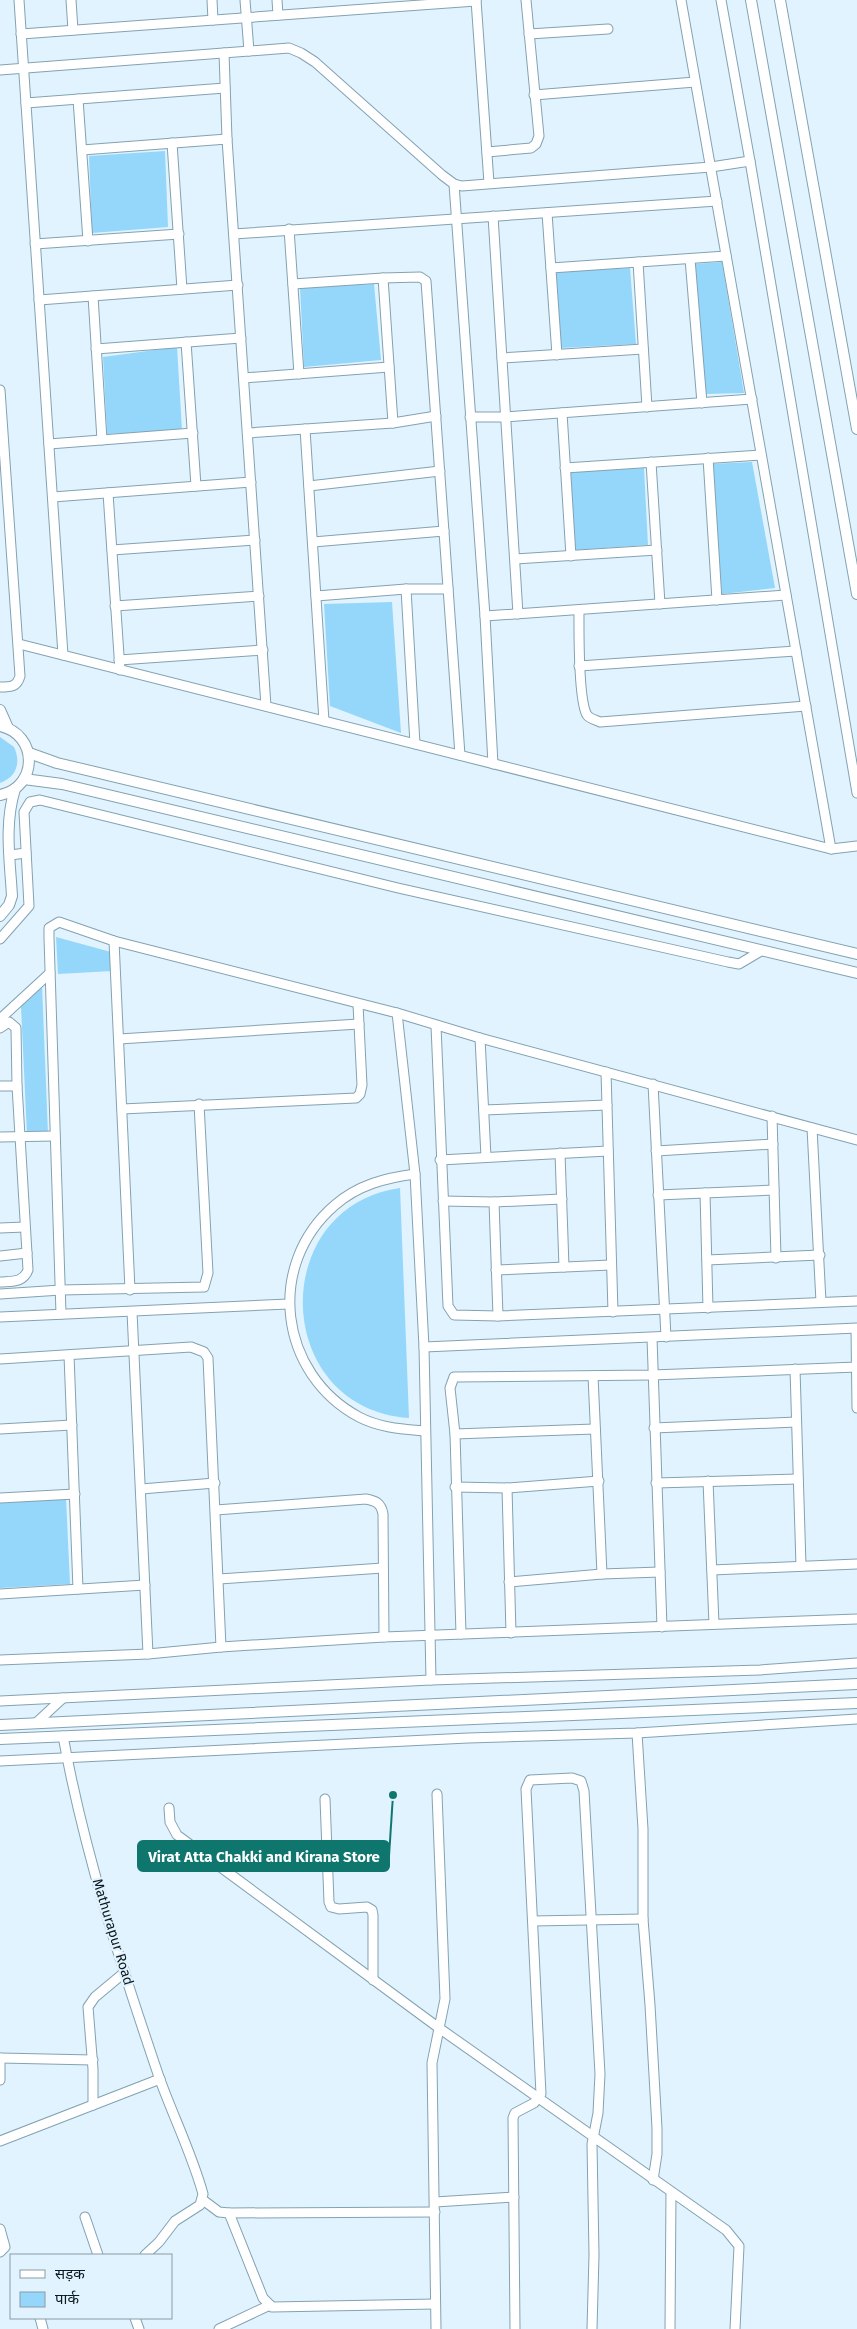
<svg xmlns="http://www.w3.org/2000/svg" width="857" height="2329" font-family="'Fira Sans','Noto Sans Devanagari',sans-serif">
  <style>
    .green { fill: #94d7fa }
    .lines { fill: none; stroke-linecap: round; stroke-linejoin: round }
    .minor-casing { stroke: #83a2b2; stroke-width: 11 }
    .tertiary-casing { stroke: #83a2b2; stroke-width: 12 }
    .minor { stroke: #fff; stroke-width: 9 }
    .tertiary { stroke: #fff; stroke-width: 10 }
    .labels { text-anchor: middle; dominant-baseline: central; stroke-width: 4.5; stroke-linejoin: round; paint-order: stroke }
    .street-label { font-size: 14px; fill: #0e1a20; stroke: #e0f3fe }
    .leader { fill: none; stroke: #0f766e; stroke-width: 2 }
    .callout-dot { fill: #0f766e; stroke: #e0f3fe; stroke-width: 2 }
    .callout { fill: #0f766e; stroke: #0f766e; stroke-width: 2 }
    .callout-label { font-size: 15px; text-anchor: middle; font-weight: bold; fill: #fff }
  </style>
  <rect width="100%" height="100%" fill="#e0f3fe"/>
  <g class="green">
    <path d="M 165,151 L 168,227 L 92,233 L 89,156 Z"/>
    <path d="M 722,262 L 744,393 L 706,394 L 694,264 Z"/>
    <path d="M 630,268 L 636,344 L 560,348 L 555,271 Z"/>
    <path d="M 374,284 L 381,360 L 304,367 L 300,288 Z"/>
    <path d="M 177,347 L 182,430 L 107,434 L 103,357 Z"/>
    <path d="M 752,462 L 775,588 L 722,594 L 711,464 Z"/>
    <path d="M 644,468 L 648,545 L 575,550 L 570,472 Z"/>
    <path d="M 392,602 L 401,733 L 330,706 L 324,604 Z"/>
    <path d="M 0,737 L 14,747 C 21,762 17,777 0,783 Z"/>
    <path d="M 56,937 L 111,952 L 112,971 L 58,974 Z"/>
    <path d="M 42,985 L 48,1134 L 27,1135 L 21,1006 Z"/>
    <path d="M 400,1188 L 409,1418 C 272,1409 266,1207 400,1188 Z"/>
    <path d="M 66,1498 L 70,1584 L 0,1588 L 0,1503 Z"/>
  </g>
  <g class="lines">
    <defs>
      <g id="minor">
        <path d="M 19,0 L 63,655"/>
        <path d="M 71,0 L 73,30"/>
        <path d="M 212,0 L 213,20"/>
        <path d="M 245,0 L 249,51"/>
        <path d="M 277,0 L 278,15"/>
        <path d="M 476,0 L 489,183"/>
        <path d="M 681,0 L 831,849"/>
        <path d="M 721,0 L 750,161 L 857,793"/>
        <path d="M 21,34 L 476,1"/>
        <path d="M 529,34 L 608,29"/>
        <path d="M 224,53 L 227,139"/>
        <path d="M 0,70 L 289,48 L 301,53 L 315,62 L 442,175 L 454,184 L 462,186 L 711,167 L 750,161"/>
        <path d="M 534,95 L 695,82"/>
        <path d="M 78,99 L 88,241"/>
        <path d="M 26,103 L 225,88"/>
        <path d="M 172,143 L 182,289"/>
        <path d="M 82,150 L 227,139 L 266,706"/>
        <path d="M 487,152 L 531,148 L 536,144 L 539,136 L 526,0"/>
        <path d="M 454,184 L 485,616 L 493,764"/>
        <path d="M 547,213 L 557,355"/>
        <path d="M 493,216 L 518,614"/>
        <path d="M 289,229 L 299,374"/>
        <path d="M 234,234 L 717,201"/>
        <path d="M 35,244 L 179,234"/>
        <path d="M 690,259 L 702,403"/>
        <path d="M 638,262 L 647,407"/>
        <path d="M 551,268 L 726,256"/>
        <path d="M 383,278 L 393,423"/>
        <path d="M 293,284 L 383,278 L 420,277 L 426,281 L 460,755"/>
        <path d="M 93,296 L 102,440"/>
        <path d="M 39,300 L 238,285"/>
        <path d="M 186,342 L 196,486"/>
        <path d="M 96,349 L 241,338"/>
        <path d="M 502,358 L 643,349"/>
        <path d="M 244,378 L 389,367"/>
        <path d="M 0,390 L 20,676 C 17,687 11,687 0,687"/>
        <path d="M 562,413 L 571,556"/>
        <path d="M 470,417 L 506,417 L 752,399"/>
        <path d="M 305,429 L 324,721"/>
        <path d="M 248,433 L 393,423 L 436,416"/>
        <path d="M 49,444 L 193,433"/>
        <path d="M 708,458 L 717,600"/>
        <path d="M 651,462 L 660,604"/>
        <path d="M 565,468 L 761,455"/>
        <path d="M 309,486 L 440,471"/>
        <path d="M 108,493 L 120,670"/>
        <path d="M 53,497 L 251,482"/>
        <path d="M 313,542 L 444,531"/>
        <path d="M 112,550 L 255,540"/>
        <path d="M 515,559 L 657,550"/>
        <path d="M 406,589 L 415,744"/>
        <path d="M 316,596 L 406,589 L 448,589"/>
        <path d="M 115,606 L 259,596"/>
        <path d="M 579,610 C 579,630 578,700 587,715 C 590,719 596,720 600,722 L 806,706"/>
        <path d="M 485,616 L 786,595"/>
        <path d="M 19,644 L 831,849 L 857,846"/>
        <path d="M 119,660 L 263,650"/>
        <path d="M 579,666 L 796,651"/>
        <path d="M 10,855 L 26,853"/>
        <path d="M 0,939 L 29,906 L 24,812 L 30,802 L 40,800 L 398,888 L 728,962 L 739,964 L 761,951"/>
        <path d="M 114,941 L 130,1290"/>
        <path d="M 397,1013 L 415,1174 L 424,1347 L 431,1680"/>
        <path d="M 0,1019 L 50,973"/>
        <path d="M 436,1026 L 448,1306 L 454,1315 L 498,1316 L 857,1301"/>
        <path d="M 0,1028 L 9,1022 L 16,1028 L 17,1086 L 28,1270 C 23,1283 12,1281 0,1282"/>
        <path d="M 480,1038 L 486,1157"/>
        <path d="M 119,1039 L 359,1024"/>
        <path d="M 606,1072 L 613,1312"/>
        <path d="M 653,1084 L 666,1337"/>
        <path d="M 0,1086 L 17,1086"/>
        <path d="M 122,1109 L 356,1098 L 360,1094 L 362,1085 L 358,1004"/>
        <path d="M 484,1110 L 607,1105"/>
        <path d="M 772,1116 L 776,1258"/>
        <path d="M 812,1128 L 821,1302"/>
        <path d="M 0,1137 L 55,1136"/>
        <path d="M 656,1151 L 773,1144"/>
        <path d="M 560,1153 L 564,1267"/>
        <path d="M 440,1160 L 608,1151"/>
        <path d="M 415,1174 C 385,1178 358,1185 335,1205 C 265,1265 279,1374 359,1417 C 380,1428 403,1429 425,1431"/>
        <path d="M 705,1193 L 708,1308"/>
        <path d="M 658,1195 L 774,1190"/>
        <path d="M 443,1201 L 494,1202 L 562,1199"/>
        <path d="M 494,1202 L 498,1316"/>
        <path d="M 0,1228 L 25,1227"/>
        <path d="M 0,1256 L 27,1253"/>
        <path d="M 707,1260 L 820,1255"/>
        <path d="M 496,1270 L 611,1265"/>
        <path d="M 0,1294 L 61,1290 L 204,1287 L 208,1273 L 199,1104"/>
        <path d="M 132,1312 L 148,1654"/>
        <path d="M 61,1314 L 49,938 L 49,928 L 59,922 L 114,941 L 397,1013 L 480,1038 L 857,1140"/>
        <path d="M 0,1317 L 288,1304"/>
        <path d="M 856,1329 L 857,1408"/>
        <path d="M 652,1338 L 662,1627"/>
        <path d="M 424,1347 L 857,1328"/>
        <path d="M 69,1355 L 78,1589"/>
        <path d="M 0,1359 L 191,1347 L 204,1352 L 208,1358 L 221,1647"/>
        <path d="M 795,1369 L 801,1566"/>
        <path d="M 593,1376 L 602,1574"/>
        <path d="M 654,1428 L 796,1422"/>
        <path d="M 0,1429 L 72,1425"/>
        <path d="M 455,1434 L 595,1429"/>
        <path d="M 708,1481 L 714,1624"/>
        <path d="M 656,1483 L 798,1479"/>
        <path d="M 455,1487 L 507,1488 L 599,1481"/>
        <path d="M 507,1488 L 511,1633"/>
        <path d="M 141,1489 L 215,1483"/>
        <path d="M 0,1498 L 75,1494"/>
        <path d="M 216,1510 L 366,1499 C 376,1501 381,1503 383,1514 L 384,1637"/>
        <path d="M 712,1570 L 857,1564"/>
        <path d="M 219,1579 L 383,1568"/>
        <path d="M 509,1582 L 602,1574 L 660,1572"/>
        <path d="M 0,1594 L 145,1585"/>
        <path d="M 461,1634 L 455,1434 L 450,1388 L 454,1377 L 652,1375 L 857,1367"/>
        <path d="M 0,1660 L 148,1654 L 221,1647 L 384,1637 L 857,1619"/>
        <path d="M 0,1701 L 431,1680 L 760,1670 L 857,1663"/>
        <path d="M 36,1723 L 63,1698"/>
        <path d="M 637,1733 L 643,1829 L 643,1919 L 650,2005 L 657,2128 L 657,2154 L 653,2180"/>
        <path d="M 63,1736 C 84,1852 121,1965 159,2077 C 173,2116 192,2154 203,2194 L 200,2205 L 175,2221 L 159,2242 L 145,2255"/>
        <path d="M 0,1761 L 468,1738 L 637,1733 L 857,1719"/>
        <path d="M 325,1799 L 329,1902 L 331,1907 L 339,1909 L 367,1907 L 372,1910 L 373,1915 L 373,1980"/>
        <path d="M 169,1808 L 170,1822 L 177,1835 L 439,2028 L 726,2230 L 739,2246 L 735,2329"/>
        <path d="M 533,1921 L 643,1919"/>
        <path d="M 0,2058 L 93,2060"/>
        <path d="M 0,2080 L 0,2058"/>
        <path d="M 93,2105 L 93,2069 L 88,2007 L 95,1997 L 125,1972"/>
        <path d="M 0,2141 L 160,2079"/>
        <path d="M 203,2200 L 219,2212 L 229,2213 L 435,2212"/>
        <path d="M 435,2202 L 514,2197"/>
        <path d="M 229,2213 L 263,2298 L 272,2307 L 435,2304"/>
        <path d="M 85,2217 L 98,2255"/>
        <path d="M 0,2229 L 5,2247 L 0,2252"/>
        <path d="M 40,2318 L 43,2329"/>
        <path d="M 135,2318 L 139,2329"/>
        <path d="M 219,2329 L 270,2305"/>
        <path d="M 436,2329 L 432,2063 L 445,1999 L 437,1794"/>
        <path d="M 515,2329 L 513,2118 L 515,2113 L 534,2103 L 541,2094 L 526,1789 L 530,1780 L 572,1778 L 581,1781 L 584,1791 L 600,2074 L 598,2113 L 592,2144 L 594,2255 L 592,2329"/>
        <path d="M 670,2329 L 671,2192"/>
      </g>
      <g id="tertiary">
        <path d="M 751,0 L 857,594"/>
        <path d="M 780,0 L 857,429"/>
        <path d="M 0,710 L 8,728"/>
        <path d="M 0,726 C 38,734 39,787 0,795"/>
        <path d="M 29,753 L 57,763 L 857,954"/>
        <path d="M 24,779 L 62,784 L 857,973"/>
        <path d="M 0,916 L 9,905 L 12,896 C 10,861 4,824 15,789"/>
        <path d="M 0,1725 L 857,1684"/>
        <path d="M 0,1739 L 857,1703"/>
      </g>
    </defs>
    <use href="#minor" class="minor-casing"/>
    <use href="#tertiary" class="tertiary-casing"/>
    <use href="#minor" class="minor"/>
    <use href="#tertiary" class="tertiary"/>
  </g>
  <g class="labels">
    <g class="street-label">
      <text transform="translate(113 1932) rotate(73)">Mathurapur Road</text>
    </g>
  </g>
  <path class="leader" d="M393 1795L389 1856"/>
  <circle class="callout-dot" cx="393" cy="1795" r="5"/>
  <rect class="callout" x="138" y="1841" width="251" height="30" rx="5"/>
  <g class="callout-label">
    <text x="264" y="1862">Virat Atta Chakki and Kirana Store</text>
  </g>
  <rect x="10" y="2254" width="162" height="65" fill="#e0f3fe" stroke="#8c9ca5"/>
  <rect x="20" y="2270" width="25" height="8" fill="#ffffff" stroke="#8c9ca5"/>
  <text x="55" y="2279" font-size="15" fill="#0e1a20">सड़क</text>
  <rect x="20" y="2292" width="25" height="15" fill="#94d7fa" stroke="#8c9ca5"/>
  <text x="55" y="2304" font-size="15" fill="#0e1a20">पार्क</text>
</svg>
